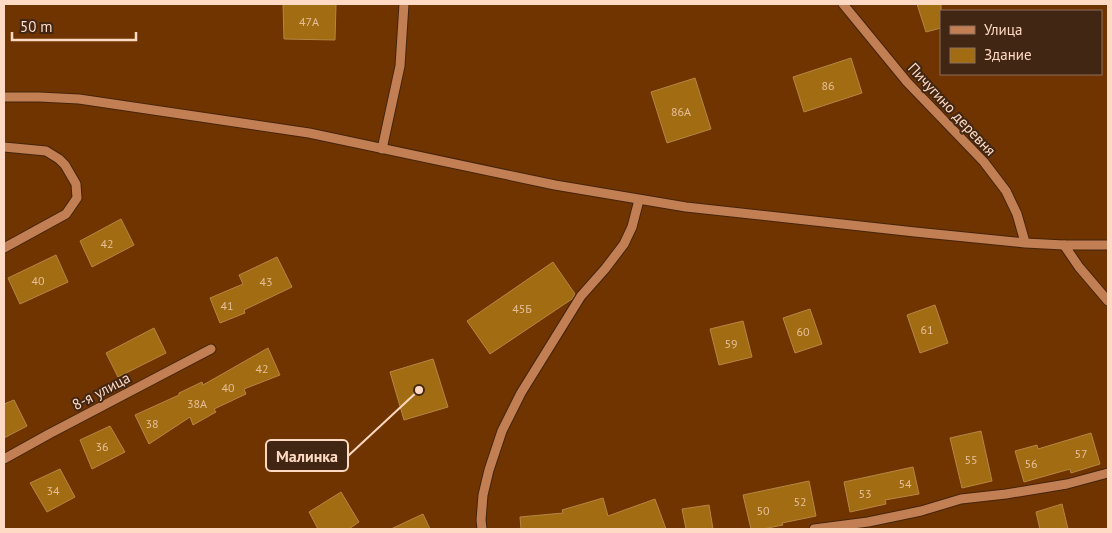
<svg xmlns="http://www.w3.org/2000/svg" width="1112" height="533" font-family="'PT Sans',sans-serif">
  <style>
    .building { fill: #a26c13; stroke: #b68644 }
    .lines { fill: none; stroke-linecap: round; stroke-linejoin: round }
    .minor-casing { stroke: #45240c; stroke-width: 11 }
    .minor { stroke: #c37f54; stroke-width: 9 }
    .labels { text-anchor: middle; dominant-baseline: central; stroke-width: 4; stroke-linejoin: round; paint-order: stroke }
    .number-label { font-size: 12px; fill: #e7be97 }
    .street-label { font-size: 15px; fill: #fed9c3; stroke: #412614 }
    .leader { fill: none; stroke: #fed9c3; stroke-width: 2 }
    .callout-dot { fill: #fed9c3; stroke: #412614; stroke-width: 2 }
    .callout { fill: #412614; stroke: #fed9c3; stroke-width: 2 }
    .callout-label { font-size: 16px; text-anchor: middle; font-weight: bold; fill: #fed9c3 }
  </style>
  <rect width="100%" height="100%" fill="#703400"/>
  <g class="building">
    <path d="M 283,4 L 336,4 L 335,40 L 284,39 Z"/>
    <path d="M 917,4 L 941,4 L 941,28 L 926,32 Z"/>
    <path d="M 851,58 L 862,93 L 804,112 L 793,77 Z"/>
    <path d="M 695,78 L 711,129 L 667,143 L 651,92 Z"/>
    <path d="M 121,219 L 134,245 L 92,267 L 80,241 Z"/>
    <path d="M 56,255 L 68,282 L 20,304 L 8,278 Z"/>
    <path d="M 277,257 L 292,287 L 244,310 L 245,313 L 220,323 L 210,298 L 243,284 L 239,275 Z"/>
    <path d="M 553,262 L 575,294 L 572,299 L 490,354 L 467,321 Z"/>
    <path d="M 935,305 L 948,343 L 920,353 L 907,315 Z"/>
    <path d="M 810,309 L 822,344 L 795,353 L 783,318 Z"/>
    <path d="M 743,321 L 752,357 L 719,365 L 710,329 Z"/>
    <path d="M 154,328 L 166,353 L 118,377 L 106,353 Z"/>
    <path d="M 268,348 L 280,375 L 244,389 L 246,394 L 214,409 L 216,412 L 193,425 L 190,417 L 149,444 L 135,415 L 179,395 L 179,393 L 202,382 L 203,385 Z"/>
    <path d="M 433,359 L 448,407 L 404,420 L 390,372 Z"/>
    <path d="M 14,400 L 27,426 L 4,438 L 4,404 Z"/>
    <path d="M 110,426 L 125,452 L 92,469 L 80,440 Z"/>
    <path d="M 981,431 L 992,481 L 962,488 L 950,438 Z"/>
    <path d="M 1091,433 L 1100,464 L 1071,473 L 1070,469 L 1024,482 L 1015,451 L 1037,445 L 1038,449 Z"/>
    <path d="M 913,467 L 919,494 L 885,500 L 886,504 L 850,512 L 844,482 Z"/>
    <path d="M 60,469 L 75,497 L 47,512 L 30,483 Z"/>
    <path d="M 809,481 L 816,516 L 782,523 L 783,525 L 763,529 L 751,529 L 743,495 Z"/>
    <path d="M 341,492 L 359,522 L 349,529 L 318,529 L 309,512 Z"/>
    <path d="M 603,498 L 608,516 L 655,499 L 666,529 L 521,529 L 520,517 L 563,513 L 562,510 Z"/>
    <path d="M 1062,504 L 1068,529 L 1040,529 L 1036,512 Z"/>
    <path d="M 709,505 L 713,529 L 686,529 L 682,509 Z"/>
    <path d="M 423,514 L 430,529 L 391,529 Z"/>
  </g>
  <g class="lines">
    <defs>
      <g id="minor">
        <path d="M 843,4 L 907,82 L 984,162 L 1006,191 L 1017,214 L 1025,242"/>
        <path d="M 4,97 L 39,97 L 79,99 L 309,133 L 555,185 L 686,207 L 915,232 L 1025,243 L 1064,245 L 1108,245"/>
        <path d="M 4,147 L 46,151 L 59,159 L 65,165 L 76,184 L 77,198 L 66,214 L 4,248"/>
        <path d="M 382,149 L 400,66 L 404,4"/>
        <path d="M 1064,245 L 1079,267 L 1108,301"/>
        <path d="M 4,459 L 49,434 L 211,349"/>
        <path d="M 482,529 L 481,520 L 483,495 L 489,470 L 502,431 L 521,393 L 581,296 L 605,269 L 624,244 L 632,227 L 639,200"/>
        <path d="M 814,529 L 868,522 L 921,511 L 961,499 L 1006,494 L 1067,484 L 1108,473"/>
      </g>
    </defs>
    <use href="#minor" class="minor-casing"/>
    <use href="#minor" class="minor"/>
  </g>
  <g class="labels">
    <g class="number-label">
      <text x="309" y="21">47А</text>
      <text x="828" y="85">86</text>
      <text x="681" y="111">86А</text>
      <text x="107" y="243">42</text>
      <text x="38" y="280">40</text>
      <text x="266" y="281">43</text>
      <text x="227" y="305">41</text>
      <text x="522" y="308">45Б</text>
      <text x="927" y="329">61</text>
      <text x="803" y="331">60</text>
      <text x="731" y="343">59</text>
      <text x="262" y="368">42</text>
      <text x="228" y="387">40</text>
      <text x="197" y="403">38А</text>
      <text x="152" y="423">38</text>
      <text x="102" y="446">36</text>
      <text x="1081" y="453">57</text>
      <text x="971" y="459">55</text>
      <text x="1031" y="463">56</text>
      <text x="905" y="483">54</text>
      <text x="53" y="490">34</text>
      <text x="865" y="493">53</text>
      <text x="800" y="501">52</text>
      <text x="763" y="510">50</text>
    </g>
    <g class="street-label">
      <text transform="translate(952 109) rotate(47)">Пичугино деревня</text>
      <text transform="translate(101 391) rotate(-28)">8-я улица</text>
    </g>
  </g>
  <path class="leader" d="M419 390L348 456"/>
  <circle class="callout-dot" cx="419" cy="390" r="5"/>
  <rect class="callout" x="266" y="440" width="82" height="31" rx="5"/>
  <g class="callout-label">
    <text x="307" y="462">Малинка</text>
  </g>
  <rect width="1112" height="533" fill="none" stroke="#fed9c3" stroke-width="10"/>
  <rect x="940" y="10" width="162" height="65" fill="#412614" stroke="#8d6e5a"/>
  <rect x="950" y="26" width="25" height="8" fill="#c37f54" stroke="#8d6e5a"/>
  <text x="984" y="35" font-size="15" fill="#fed9c3">Улица</text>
  <rect x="950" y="48" width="25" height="15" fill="#a26c13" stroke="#8d6e5a"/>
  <text x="984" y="60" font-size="15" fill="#fed9c3">Здание</text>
  <path d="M12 32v8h124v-8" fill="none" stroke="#fed9c3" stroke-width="2.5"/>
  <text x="20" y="32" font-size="15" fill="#fed9c3" stroke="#412614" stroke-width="4" paint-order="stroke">50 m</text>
</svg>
